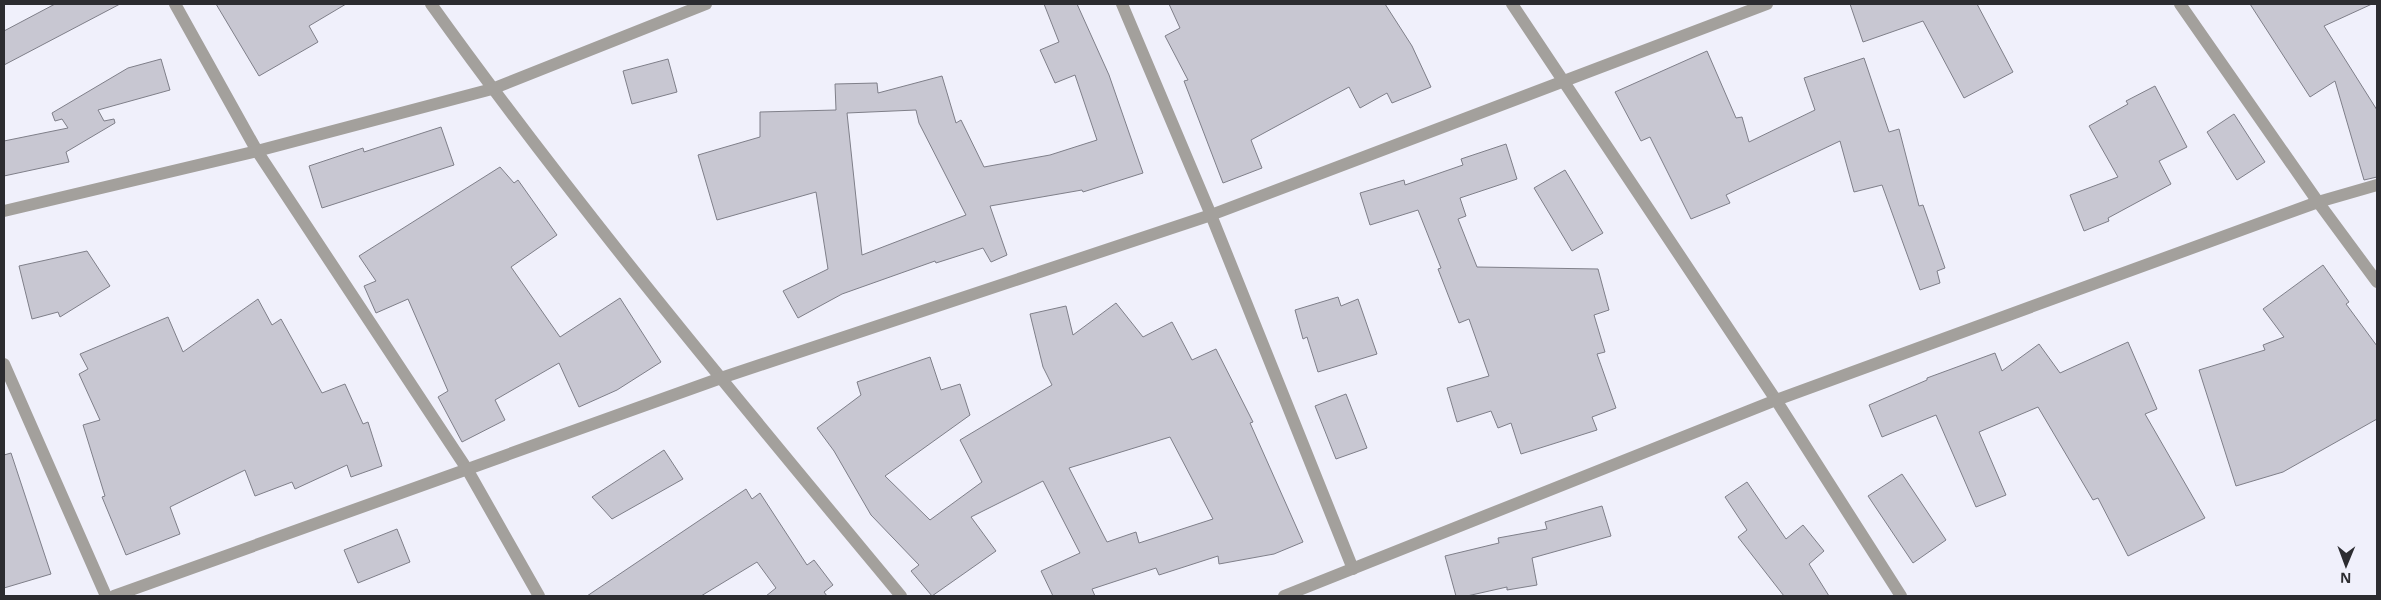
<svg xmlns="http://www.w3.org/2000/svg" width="2381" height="600" font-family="'Open Sans',sans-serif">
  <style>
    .building { fill: #c8c7d2; stroke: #7f7f89; fill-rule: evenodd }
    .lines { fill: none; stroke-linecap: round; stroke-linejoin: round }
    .street { stroke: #a3a09c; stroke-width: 12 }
  </style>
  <rect width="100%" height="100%" fill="#f0f0fb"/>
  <g class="building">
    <path d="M 55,4 L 120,4 L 4,65 L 4,31 Z"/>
    <path d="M 216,4 L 346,4 L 309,26 L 318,42 L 259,76 Z"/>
    <path d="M 1044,4 L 1077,4 L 1109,75 L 1143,173 L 1083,192 L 1082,190 L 990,206 L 1007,255 L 991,262 L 983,248 L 936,263 L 935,261 L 842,294 L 798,318 L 783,291 L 828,269 L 816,192 L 717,220 L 698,155 L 760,137 L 760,112 L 836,110 L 835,84 L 877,83 L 878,93 L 942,76 L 956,123 L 961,120 L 984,167 L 1050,155 L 1097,140 L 1075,75 L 1055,83 L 1040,50 L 1059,42 ZM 916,110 L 919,123 L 966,215 L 862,255 L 847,113 Z"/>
    <path d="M 1169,4 L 1385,4 L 1412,46 L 1431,87 L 1392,103 L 1387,93 L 1360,108 L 1349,87 L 1251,140 L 1262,168 L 1223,183 L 1184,81 L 1188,80 L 1165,36 L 1180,28 Z"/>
    <path d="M 1850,4 L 1977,4 L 2013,72 L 1964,98 L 1923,21 L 1863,42 Z"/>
    <path d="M 2250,4 L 2372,4 L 2324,26 L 2377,110 L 2377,177 L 2364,180 L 2335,81 L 2310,97 Z"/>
    <path d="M 1707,51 L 1736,118 L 1742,117 L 1749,142 L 1815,110 L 1804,78 L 1864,58 L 1889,132 L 1899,129 L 1919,206 L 1923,205 L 1945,268 L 1937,271 L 1940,283 L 1920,290 L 1882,185 L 1854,192 L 1840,141 L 1726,195 L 1730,203 L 1691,219 L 1650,137 L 1641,141 L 1615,92 Z"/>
    <path d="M 161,59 L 170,90 L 98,110 L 104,121 L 114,119 L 115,123 L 66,152 L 69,162 L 4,176 L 4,141 L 68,128 L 62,119 L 55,121 L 52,113 L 128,68 Z"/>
    <path d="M 668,59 L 677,92 L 632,104 L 623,71 Z"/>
    <path d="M 2155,86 L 2187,147 L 2159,161 L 2171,184 L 2108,218 L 2109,221 L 2084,231 L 2070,195 L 2118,177 L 2089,126 L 2128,104 L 2126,101 Z"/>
    <path d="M 2234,114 L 2265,162 L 2237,180 L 2207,132 Z"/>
    <path d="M 441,127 L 454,165 L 322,208 L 309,166 L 363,148 L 364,152 Z"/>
    <path d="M 1506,144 L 1517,179 L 1460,198 L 1466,216 L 1458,219 L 1477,267 L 1598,269 L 1609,310 L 1594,315 L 1605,352 L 1597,354 L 1616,408 L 1592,417 L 1597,430 L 1521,454 L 1511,423 L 1498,428 L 1491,411 L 1457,422 L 1447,388 L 1489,376 L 1469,319 L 1459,323 L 1438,269 L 1441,268 L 1418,210 L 1370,225 L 1360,193 L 1404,180 L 1405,185 L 1463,165 L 1461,159 Z"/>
    <path d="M 500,167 L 514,183 L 518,180 L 557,235 L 511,267 L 560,337 L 620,298 L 661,362 L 617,390 L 579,407 L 559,363 L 495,400 L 505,420 L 462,442 L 438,397 L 448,391 L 408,299 L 376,313 L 364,286 L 376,281 L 359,256 Z"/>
    <path d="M 1565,170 L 1603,233 L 1572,251 L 1534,188 Z"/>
    <path d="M 87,251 L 110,286 L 60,317 L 58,312 L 32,319 L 19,266 Z"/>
    <path d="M 2323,265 L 2349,302 L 2346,304 L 2377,346 L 2377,419 L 2283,472 L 2236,486 L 2199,370 L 2265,350 L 2263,345 L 2284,337 L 2263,309 Z"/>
    <path d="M 1338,297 L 1341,306 L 1358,299 L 1377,354 L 1318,372 L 1307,337 L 1303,339 L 1295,310 Z"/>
    <path d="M 258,299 L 272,325 L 281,319 L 322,393 L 345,384 L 363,424 L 368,422 L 382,466 L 351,477 L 347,465 L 295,489 L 292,482 L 255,496 L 245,470 L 170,507 L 180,534 L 126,555 L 102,497 L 105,496 L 83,425 L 100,420 L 79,374 L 88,369 L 80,354 L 168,317 L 183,352 Z"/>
    <path d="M 1116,303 L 1143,337 L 1172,322 L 1192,360 L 1216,349 L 1253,422 L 1250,423 L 1303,542 L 1274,554 L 1219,564 L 1218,556 L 1159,575 L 1156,568 L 1092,589 L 1095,596 L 1053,596 L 1041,571 L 1080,553 L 1043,481 L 971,517 L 996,551 L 932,596 L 911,571 L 919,565 L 871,515 L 834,451 L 817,428 L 861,395 L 857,382 L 930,357 L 941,390 L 960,384 L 970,415 L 885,476 L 930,520 L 982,482 L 960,440 L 1052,385 L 1043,367 L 1030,314 L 1066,306 L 1073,335 ZM 1170,437 L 1213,519 L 1139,543 L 1136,532 L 1107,542 L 1069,468 Z"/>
    <path d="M 2128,342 L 2157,409 L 2145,414 L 2205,518 L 2128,556 L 2098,498 L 2093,500 L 2038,407 L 1979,432 L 2006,495 L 1976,507 L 1936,415 L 1882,437 L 1869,405 L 1927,380 L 1927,378 L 1995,353 L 2002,371 L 2039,344 L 2060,373 Z"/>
    <path d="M 1346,394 L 1367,448 L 1336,459 L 1315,406 Z"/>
    <path d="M 664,450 L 683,479 L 612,519 L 592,497 Z"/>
    <path d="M 11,453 L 51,574 L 4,588 L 4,455 Z"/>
    <path d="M 1902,474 L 1946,540 L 1913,563 L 1868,496 Z"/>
    <path d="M 1747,482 L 1786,539 L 1803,525 L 1824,551 L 1809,564 L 1829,596 L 1784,596 L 1738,537 L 1747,530 L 1725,497 Z"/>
    <path d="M 746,489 L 752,499 L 760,493 L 807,565 L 814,560 L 833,585 L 824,592 L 827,596 L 766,596 L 776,588 L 757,562 L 701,596 L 587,596 Z"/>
    <path d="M 1602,506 L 1611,536 L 1532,558 L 1537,585 L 1507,590 L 1507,587 L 1467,596 L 1456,596 L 1445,556 L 1499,543 L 1498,538 L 1547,529 L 1545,522 Z"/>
    <path d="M 397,529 L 410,562 L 358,583 L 344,550 Z"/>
  </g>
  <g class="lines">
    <g class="street">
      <path d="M 175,4 L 257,151 L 467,469 L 539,596"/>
      <path d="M 431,4 C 578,209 740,402 901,596"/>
      <path d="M 1122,4 L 1211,215 L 1353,569"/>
      <path d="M 1512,4 L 1776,400 L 1901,596"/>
      <path d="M 2180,4 L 2318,202 L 2377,282"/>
      <path d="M 4,211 L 257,151 L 492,89 L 706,4"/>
      <path d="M 4,364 L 106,596"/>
      <path d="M 114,596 L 721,378 L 1211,215 L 1767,4"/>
      <path d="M 1284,596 L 1776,400 L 2318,202 L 2377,185"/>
    </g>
  </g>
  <rect width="2381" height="600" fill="none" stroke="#2c2c30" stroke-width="10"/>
  <g transform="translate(2346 565) rotate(181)" stroke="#f0f0fb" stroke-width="4" paint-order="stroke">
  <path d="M0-4L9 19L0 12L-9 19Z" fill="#2c2c30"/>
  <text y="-8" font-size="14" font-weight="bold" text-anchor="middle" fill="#2c2c30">N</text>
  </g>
</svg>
